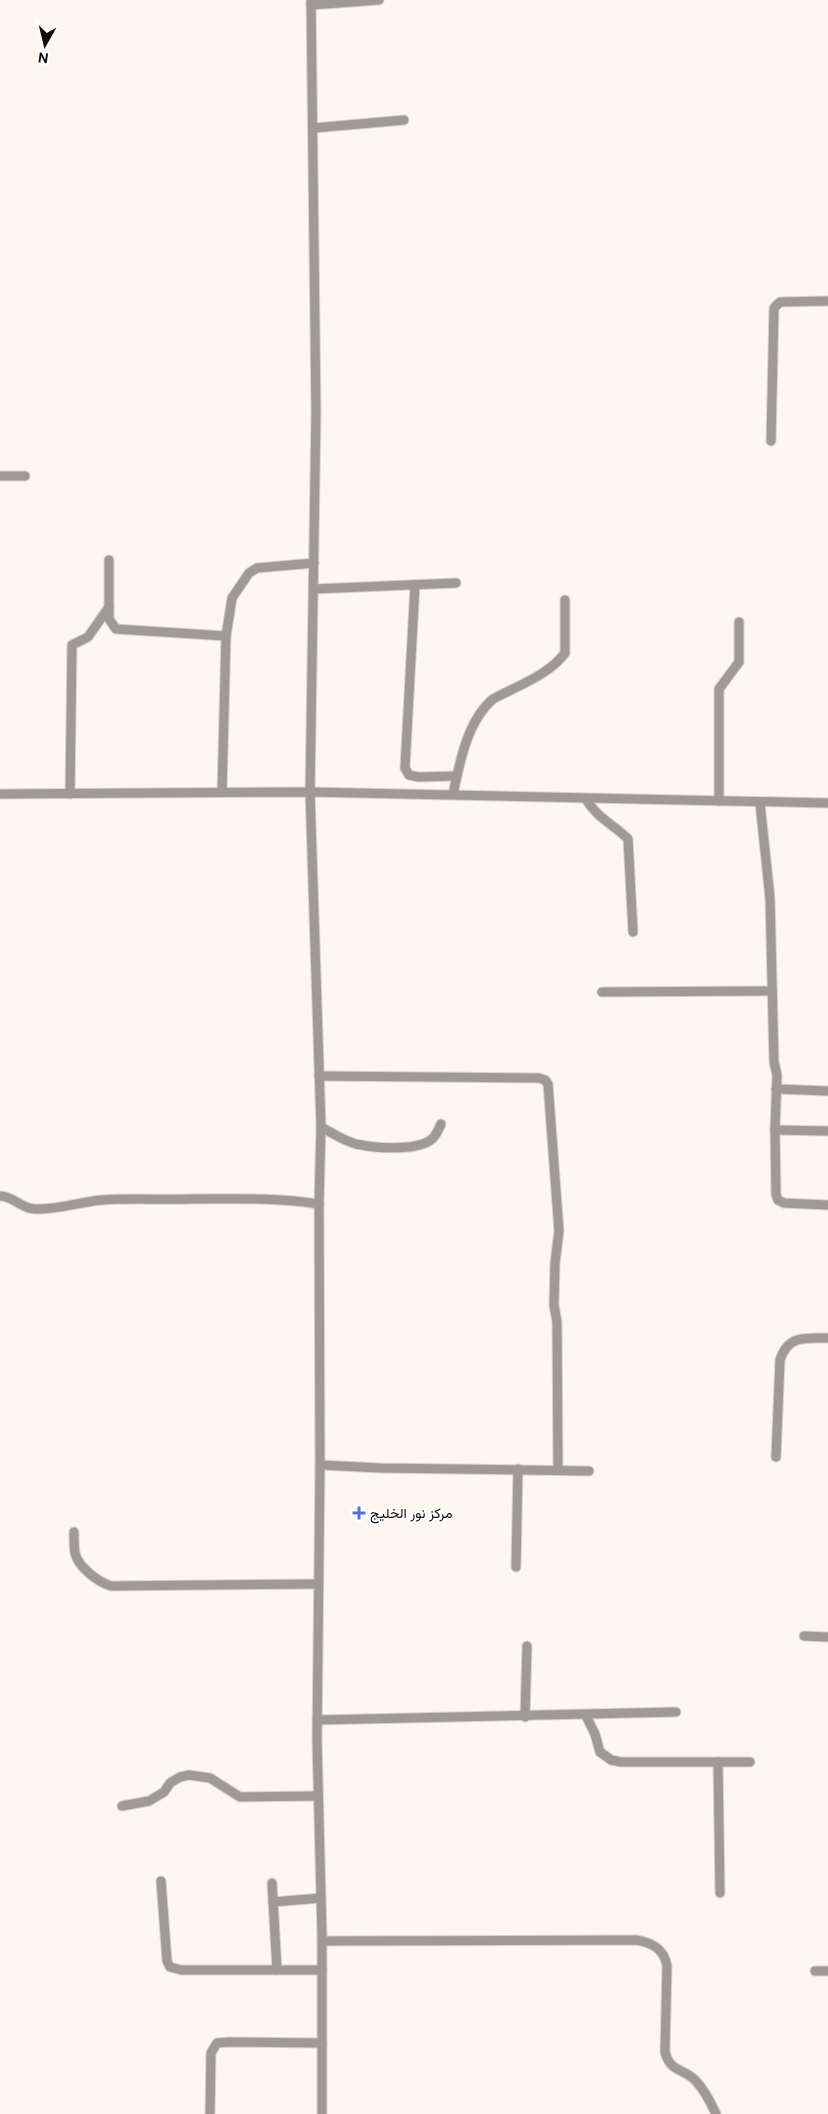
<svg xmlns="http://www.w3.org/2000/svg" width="828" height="2114" font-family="'DM Sans',Vazirmatn,sans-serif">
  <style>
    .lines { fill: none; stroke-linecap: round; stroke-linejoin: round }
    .street-casing { stroke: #d7d1cc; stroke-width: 11 }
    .street { stroke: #9f9b94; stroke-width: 9 }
    .poi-dot { fill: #4c72e6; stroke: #fff; stroke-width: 2 }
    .labels { text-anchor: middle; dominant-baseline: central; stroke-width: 4; stroke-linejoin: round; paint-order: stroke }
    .poi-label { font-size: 14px; fill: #110c08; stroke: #fff; text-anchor: start }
  </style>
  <rect width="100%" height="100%" fill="#fdf6f1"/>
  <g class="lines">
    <defs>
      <g id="street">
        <path d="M 311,0 L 316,412 L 310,792 L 321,1127 L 319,1204 L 320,1465 L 317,1740 L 322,1936 L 322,2114"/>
        <path d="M 311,5 L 379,0"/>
        <path d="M 314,128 L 404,120"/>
        <path d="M 771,441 L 774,308 L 780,302 L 828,301"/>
        <path d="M 0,476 L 25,476"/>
        <path d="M 109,560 L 109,619 L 116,629 L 226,636"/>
        <path d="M 415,585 L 405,768 L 409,775 L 418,777 L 457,776"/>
        <path d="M 314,589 L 456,583"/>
        <path d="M 222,792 L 226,636 L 232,598 L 249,573 L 257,568 L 314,563"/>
        <path d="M 0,794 L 310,792 L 828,803"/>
        <path d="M 70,794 L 72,645 L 88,637 L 109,607"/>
        <path d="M 453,794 C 460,762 467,721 493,699 C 517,686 549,675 565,653 L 565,600"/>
        <path d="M 586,799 C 596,817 614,825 628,839 L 633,932"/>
        <path d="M 719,801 L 719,689 L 739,662 L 739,622"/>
        <path d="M 760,803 L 770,898 L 774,1062 L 777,1075 L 775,1130 L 776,1194 L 778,1200 L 784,1203 L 828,1205"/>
        <path d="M 602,992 L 772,991"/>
        <path d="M 319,1076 L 539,1078 L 545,1080 L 548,1084 L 559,1231 L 555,1263 L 554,1305 L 557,1322 L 558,1470"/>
        <path d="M 776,1089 L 828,1091"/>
        <path d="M 321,1127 C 332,1133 344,1141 356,1144 C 374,1148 419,1152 433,1138 C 437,1134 439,1128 441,1124"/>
        <path d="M 775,1130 L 828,1131"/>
        <path d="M 0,1196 C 14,1196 21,1209 35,1209 C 58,1210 79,1202 102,1200 C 131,1198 161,1200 190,1199 C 233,1199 276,1197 319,1204"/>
        <path d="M 776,1457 L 780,1360 C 788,1335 805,1338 828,1338"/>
        <path d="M 320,1465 L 381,1468 L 589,1471"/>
        <path d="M 74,1532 C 74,1539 74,1546 75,1553 C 78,1567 98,1582 111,1586 L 318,1584"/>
        <path d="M 516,1567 L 518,1469"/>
        <path d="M 804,1636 L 828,1637"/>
        <path d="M 586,1716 L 595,1734 L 600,1752 L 611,1760 L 621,1762 L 750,1762"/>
        <path d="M 525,1717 L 527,1646"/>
        <path d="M 317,1720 L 676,1712"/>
        <path d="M 718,1762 L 720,1893"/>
        <path d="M 122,1806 L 149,1801 L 164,1792 L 170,1783 L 180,1777 L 189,1775 L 210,1778 L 240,1797 L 318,1796"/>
        <path d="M 161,1881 L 167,1961 L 170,1967 L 181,1970 L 322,1970"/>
        <path d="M 272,1883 L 277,1970"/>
        <path d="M 273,1902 L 321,1898"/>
        <path d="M 322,1941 L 636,1940 C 653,1943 664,1949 667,1966 L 665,2052 C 670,2072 683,2068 695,2080 C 704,2089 711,2103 716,2114"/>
        <path d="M 815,1971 L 828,1971"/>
        <path d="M 210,2114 L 211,2053 L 217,2043 L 229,2042 L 322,2043"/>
      </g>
    </defs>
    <use href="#street" class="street-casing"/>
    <use href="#street" class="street"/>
  </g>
  <path class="poi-dot" d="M356.5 1505.5h5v5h5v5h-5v5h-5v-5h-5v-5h5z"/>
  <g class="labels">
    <g class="poi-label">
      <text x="370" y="1513">مركز نور الخليج</text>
    </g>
  </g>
  <g transform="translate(45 45) rotate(188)" stroke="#ffffff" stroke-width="4" paint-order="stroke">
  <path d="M0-4L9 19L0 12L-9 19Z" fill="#110c08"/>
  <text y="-8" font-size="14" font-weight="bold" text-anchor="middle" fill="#110c08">N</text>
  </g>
</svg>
